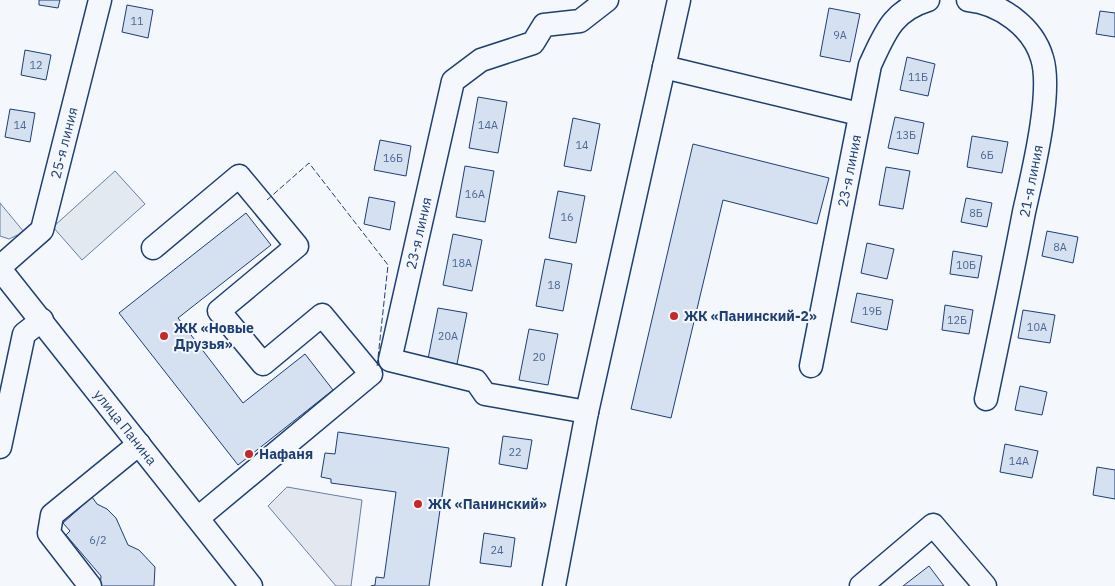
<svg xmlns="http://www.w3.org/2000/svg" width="1115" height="586" font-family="'IBM Plex Sans',sans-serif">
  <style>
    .green { fill: #e3e9f0; stroke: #687fa3 }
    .parking { fill: #e3e8f0; stroke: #687fa3 }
    .building { fill: #d5e0f0; stroke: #1d3f73 }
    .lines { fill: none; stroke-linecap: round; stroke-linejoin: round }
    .minor-casing { stroke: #1d3f73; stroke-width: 25 }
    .minor { stroke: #f4f7fb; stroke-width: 22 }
    .fence { stroke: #1d3f73; stroke-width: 1; stroke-dasharray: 6 2.5; stroke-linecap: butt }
    .poi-dot { fill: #c62828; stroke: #f4f7fb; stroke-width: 2 }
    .labels { text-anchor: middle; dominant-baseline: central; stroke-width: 4; stroke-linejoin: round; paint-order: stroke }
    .number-label { font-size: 11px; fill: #4b6792 }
    .street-label { font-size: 14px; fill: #1d3f73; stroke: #f4f7fb }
    .poi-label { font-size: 14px; font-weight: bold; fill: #1d3f73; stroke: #f4f7fb; text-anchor: start }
  </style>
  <rect width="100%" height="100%" fill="#f4f7fb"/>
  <g class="green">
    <path d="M 115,171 L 145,204 L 82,260 L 53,227 Z"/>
    <path d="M 0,203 L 24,232 L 9,239 L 0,236 Z"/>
  </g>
  <path class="parking" d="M 287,487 L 362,500 L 351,586 L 336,586 L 268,506 Z"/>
  <g class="building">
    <path d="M 39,0 L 60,0 L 58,8 L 39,5 Z"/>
    <path d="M 127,5 L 153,10 L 148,38 L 122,32 Z"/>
    <path d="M 829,8 L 860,14 L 850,62 L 820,56 Z"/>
    <path d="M 1100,11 L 1115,13 L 1115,37 L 1096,34 Z"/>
    <path d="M 25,50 L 51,55 L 46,80 L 21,75 Z"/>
    <path d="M 907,57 L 935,64 L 928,96 L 900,90 Z"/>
    <path d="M 478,97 L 507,102 L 498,153 L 469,148 Z"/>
    <path d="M 10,109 L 35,113 L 30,142 L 5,137 Z"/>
    <path d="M 895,117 L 924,123 L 918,154 L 888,148 Z"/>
    <path d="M 573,118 L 600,124 L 591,171 L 564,166 Z"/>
    <path d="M 972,136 L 1008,142 L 1002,173 L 967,167 Z"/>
    <path d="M 380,140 L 411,146 L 406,176 L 374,170 Z"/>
    <path d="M 693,144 L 829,178 L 817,224 L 723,200 L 671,418 L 631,409 Z"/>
    <path d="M 465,166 L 494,171 L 485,222 L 456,217 Z"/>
    <path d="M 886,167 L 910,171 L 903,209 L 879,205 Z"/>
    <path d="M 558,191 L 585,196 L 576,243 L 549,238 Z"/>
    <path d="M 369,197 L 395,202 L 390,230 L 364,224 Z"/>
    <path d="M 966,198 L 992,203 L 987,227 L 961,222 Z"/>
    <path d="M 246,213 L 271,245 L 178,318 L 243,403 L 305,354 L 333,390 L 238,465 L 119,313 Z"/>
    <path d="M 1047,231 L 1078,237 L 1073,263 L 1042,256 Z"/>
    <path d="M 453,234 L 482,240 L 472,291 L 443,285 Z"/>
    <path d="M 867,243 L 894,249 L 887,279 L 861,273 Z"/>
    <path d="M 953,251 L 982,256 L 978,278 L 950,274 Z"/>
    <path d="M 545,259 L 572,264 L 563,311 L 536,306 Z"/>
    <path d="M 857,293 L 893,300 L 887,330 L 851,322 Z"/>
    <path d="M 945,305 L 973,310 L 969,334 L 942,330 Z"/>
    <path d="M 438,308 L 467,313 L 457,364 L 428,359 Z"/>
    <path d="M 1023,310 L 1055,315 L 1050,343 L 1018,338 Z"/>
    <path d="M 529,329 L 558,334 L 548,385 L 519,380 Z"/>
    <path d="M 1020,386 L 1047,392 L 1042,415 L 1015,410 Z"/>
    <path d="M 338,432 L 449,448 L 429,586 L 371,586 L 375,585 L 376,577 L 384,578 L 396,492 L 331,483 L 331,479 L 321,477 L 325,453 L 335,454 Z"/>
    <path d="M 503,436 L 532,440 L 527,469 L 499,464 Z"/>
    <path d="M 1005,444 L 1038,451 L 1032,478 L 1000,472 Z"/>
    <path d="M 1097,467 L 1115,470 L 1115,499 L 1093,495 Z"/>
    <path d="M 92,497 L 97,504 L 107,509 L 116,518 L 128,545 L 139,550 L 155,567 L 154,586 L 100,586 L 101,576 L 66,535 L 70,531 L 63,523 Z"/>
    <path d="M 484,533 L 515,538 L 511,567 L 480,563 Z"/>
    <path d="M 929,566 L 944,586 L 903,586 Z"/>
  </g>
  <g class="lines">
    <defs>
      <g id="minor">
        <path d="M 968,0 C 1000,3 1033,27 1042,58 C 1053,92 1032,176 1024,212 C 1012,275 999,337 986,399"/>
        <path d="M 664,67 L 859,114"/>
        <path d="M 153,248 L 239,176 L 297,246 L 219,311 L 263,364 L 322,315 L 371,374 L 198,518"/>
        <path id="s1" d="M 0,267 L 42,230 L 100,0"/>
        <path id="s2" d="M 0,269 L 251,586"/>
        <path id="s3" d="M 811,366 L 870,65 C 885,33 892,11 928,0"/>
        <path id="s4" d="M 587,412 L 485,394 L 476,381 L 390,360 L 453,81 L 481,60 L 533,43 L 544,25 L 580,21 L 607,0"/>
        <path d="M 0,447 L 24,334 L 42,320"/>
        <path d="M 90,586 L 49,533 L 52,515 L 139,444"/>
        <path d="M 554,586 L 587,412 L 679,0"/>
        <path d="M 861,586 L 933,525 L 985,586"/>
      </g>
    </defs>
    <use href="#minor" class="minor-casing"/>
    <use href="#minor" class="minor"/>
    <path class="fence" d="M 267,200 L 309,163 L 388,265 L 377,367"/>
  </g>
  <g class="poi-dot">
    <circle cx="674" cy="316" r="5"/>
    <circle cx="164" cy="336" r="5"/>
    <circle cx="249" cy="454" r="5"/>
    <circle cx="418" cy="504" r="5"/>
  </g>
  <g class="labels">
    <g class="number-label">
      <text x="137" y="21">11</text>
      <text x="840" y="35">9А</text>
      <text x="36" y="65">12</text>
      <text x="918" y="77">11Б</text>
      <text x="20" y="125">14</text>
      <text x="488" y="125">14А</text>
      <text x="906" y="135">13Б</text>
      <text x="582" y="145">14</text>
      <text x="987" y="155">6Б</text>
      <text x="393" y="158">16Б</text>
      <text x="475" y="194">16А</text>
      <text x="976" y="213">8Б</text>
      <text x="567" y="217">16</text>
      <text x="1060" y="247">8А</text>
      <text x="462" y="263">18А</text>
      <text x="966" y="265">10Б</text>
      <text x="554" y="285">18</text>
      <text x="872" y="311">19Б</text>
      <text x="957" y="320">12Б</text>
      <text x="1037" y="327">10А</text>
      <text x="448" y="336">20А</text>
      <text x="539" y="357">20</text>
      <text x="515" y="452">22</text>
      <text x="1019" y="461">14А</text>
      <text x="98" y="540">6/2</text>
      <text x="497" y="550">24</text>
    </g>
    <g class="street-label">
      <text stroke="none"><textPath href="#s1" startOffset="146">25-я линия</textPath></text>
      <text stroke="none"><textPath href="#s3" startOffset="199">23-я линия</textPath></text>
      <text transform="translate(1031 181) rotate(-79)">21-я линия</text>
      <text stroke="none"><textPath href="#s4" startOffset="338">23-я линия</textPath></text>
      <text stroke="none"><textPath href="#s2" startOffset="202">улица Панина</textPath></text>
    </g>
    <g class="poi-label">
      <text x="684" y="316">ЖК «Панинский-2»</text>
      <text x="174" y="328">ЖК «Новые<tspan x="174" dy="16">Друзья»</tspan></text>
      <text x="259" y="454">Нафаня</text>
      <text x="428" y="504">ЖК «Панинский»</text>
    </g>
  </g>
</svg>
